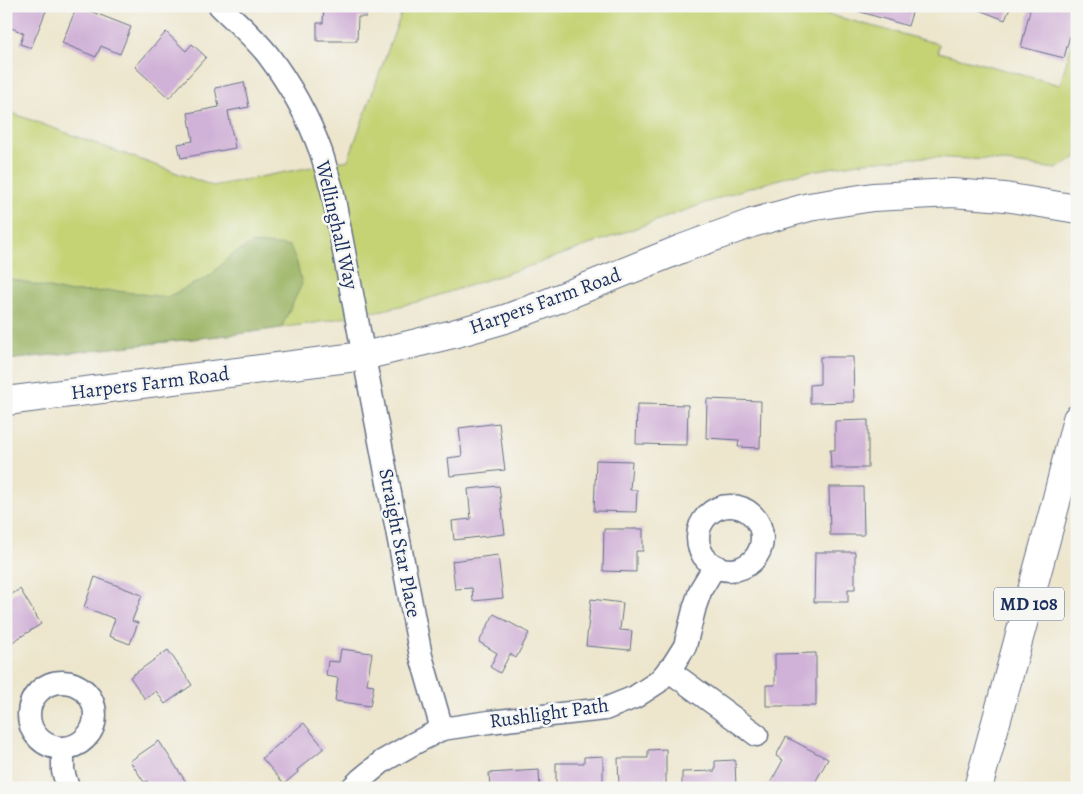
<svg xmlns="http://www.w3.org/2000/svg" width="1083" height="794" font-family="Alegreya,serif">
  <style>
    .green { fill: #c5d375; stroke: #70816a }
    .forest { fill: #9cb566; stroke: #5c7262 }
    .building { fill: #d0b1d7 }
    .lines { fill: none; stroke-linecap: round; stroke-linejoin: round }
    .minor-casing { stroke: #646f85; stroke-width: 25 }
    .major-casing { stroke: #646f85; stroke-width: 30 }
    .minor { stroke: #fff; stroke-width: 22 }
    .major { stroke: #fff; stroke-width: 28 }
    .labels { text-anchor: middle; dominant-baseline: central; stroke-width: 5; stroke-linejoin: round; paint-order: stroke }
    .shield { fill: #f6f6f2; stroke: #5d6b8a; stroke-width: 1 }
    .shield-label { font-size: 19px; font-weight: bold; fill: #1b2f5e }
    .street-label { font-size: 20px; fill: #1b2f5e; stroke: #f6f6f2 }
  </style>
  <rect width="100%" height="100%" fill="#f6f6f2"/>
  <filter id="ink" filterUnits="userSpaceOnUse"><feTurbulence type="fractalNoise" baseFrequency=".02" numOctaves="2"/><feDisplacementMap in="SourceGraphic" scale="10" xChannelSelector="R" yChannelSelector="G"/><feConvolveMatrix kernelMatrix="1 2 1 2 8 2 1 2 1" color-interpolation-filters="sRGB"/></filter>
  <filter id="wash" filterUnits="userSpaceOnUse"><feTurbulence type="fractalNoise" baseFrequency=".0096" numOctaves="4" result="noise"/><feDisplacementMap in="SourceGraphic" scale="20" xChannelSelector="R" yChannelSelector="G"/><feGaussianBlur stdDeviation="1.12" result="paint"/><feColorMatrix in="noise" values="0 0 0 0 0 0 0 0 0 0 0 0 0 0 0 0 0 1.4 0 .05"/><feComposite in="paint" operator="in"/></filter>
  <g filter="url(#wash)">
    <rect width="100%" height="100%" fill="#ede6cd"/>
    <path class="green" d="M 404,6 L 824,6 L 823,13 L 939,44 L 938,52 L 1060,85 L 1077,24 L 1077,157 L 1056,169 L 991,160 L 927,157 L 864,162 L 800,173 L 739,191 L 533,265 L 421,301 L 383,310 L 315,323 L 244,333 L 6,360 L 6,111 L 213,186 L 348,160 Z"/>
    <path class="forest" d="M 253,243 L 290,246 L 297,263 L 302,284 L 281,328 L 244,333 L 6,360 L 6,278 L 67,292 L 117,291 L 167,297 L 210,276 L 230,256 Z"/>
    <g id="blocks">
      <g class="building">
        <path d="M 6,6 L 48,6 L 31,48 L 20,44 L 24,33 L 6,26 Z"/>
        <path d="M 77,6 L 131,27 L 120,54 L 101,46 L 96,57 L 62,43 Z"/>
        <path d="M 324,6 L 366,6 L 366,17 L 358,17 L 357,41 L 317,41 L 317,23 L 323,23 Z"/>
        <path d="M 852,6 L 914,6 L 908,26 L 851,9 Z"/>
        <path d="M 969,6 L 1011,6 L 1005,20 Z"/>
        <path d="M 1031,6 L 1067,6 L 1077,9 L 1064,58 L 1021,47 Z"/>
        <path d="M 166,32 L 186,51 L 192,44 L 206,57 L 169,98 L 135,67 Z"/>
        <path d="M 244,82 L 249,107 L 228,111 L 235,148 L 181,158 L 178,144 L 193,141 L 188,113 L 219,107 L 215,88 Z"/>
        <path d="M 820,357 L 853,357 L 854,402 L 810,403 L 810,385 L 820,384 Z"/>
        <path d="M 707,399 L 761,401 L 760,448 L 738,447 L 739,440 L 706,438 Z"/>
        <path d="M 637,404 L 688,405 L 687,445 L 636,444 Z"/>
        <path d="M 868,420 L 868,468 L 831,468 L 830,450 L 835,450 L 835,421 Z"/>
        <path d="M 499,423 L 505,470 L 450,476 L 448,458 L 462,456 L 459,428 Z"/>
        <path d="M 596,460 L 632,461 L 630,490 L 637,490 L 636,512 L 594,511 Z"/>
        <path d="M 499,486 L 505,534 L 454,540 L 452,521 L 471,519 L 468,489 Z"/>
        <path d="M 829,487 L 863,487 L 864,535 L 830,535 Z"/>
        <path d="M 604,529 L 643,529 L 643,551 L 636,551 L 636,572 L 603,571 Z"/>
        <path d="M 815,552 L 855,552 L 855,589 L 848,589 L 848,602 L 814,602 Z"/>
        <path d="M 498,555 L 503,598 L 473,601 L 472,588 L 455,589 L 452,561 Z"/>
        <path d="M 95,577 L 142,595 L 132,621 L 138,623 L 130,644 L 109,636 L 115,619 L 84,607 Z"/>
        <path d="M 20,589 L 41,624 L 6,646 L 6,598 Z"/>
        <path d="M 591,599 L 623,603 L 620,630 L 632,631 L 630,650 L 586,646 Z"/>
        <path d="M 494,614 L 529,633 L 516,658 L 510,654 L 500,673 L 490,667 L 497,653 L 479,642 Z"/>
        <path d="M 341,649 L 372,653 L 367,684 L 374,685 L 370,706 L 335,701 L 338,678 L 326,676 L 328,661 L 339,662 Z"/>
        <path d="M 168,650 L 192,685 L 165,704 L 156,691 L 145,699 L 130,677 Z"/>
        <path d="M 816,653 L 816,706 L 766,706 L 766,685 L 775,685 L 775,654 Z"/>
        <path d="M 304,723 L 324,748 L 297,770 L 298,772 L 284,784 L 262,758 Z"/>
        <path d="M 786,737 L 828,759 L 812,788 L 768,787 L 783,760 L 776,756 Z"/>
        <path d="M 159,741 L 188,785 L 184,788 L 151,788 L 147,781 L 144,782 L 130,761 Z"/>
        <path d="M 666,749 L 666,788 L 619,788 L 618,758 L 648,758 L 648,750 Z"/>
        <path d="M 603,756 L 603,788 L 556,788 L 556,763 L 584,763 L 584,757 Z"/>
        <path d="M 735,760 L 736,788 L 682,788 L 682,772 L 715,771 L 715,761 Z"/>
        <path d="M 539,770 L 540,788 L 490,788 L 489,773 Z"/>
      </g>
    </g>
  </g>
  <g filter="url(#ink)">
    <use href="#blocks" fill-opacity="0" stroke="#646f85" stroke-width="1"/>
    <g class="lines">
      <defs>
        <g id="minor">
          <path d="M 220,6 C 236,22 254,37 268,55 C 289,83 309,119 321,152 C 325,164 328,177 332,189 L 421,656 L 442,729"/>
          <circle cx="730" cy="538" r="32"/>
          <path d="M 668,670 L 757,735"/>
          <circle cx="62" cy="715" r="33"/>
          <path d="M 63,748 L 63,771 L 68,788"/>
          <path d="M 352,788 L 360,780 L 383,761 L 411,745 L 442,729 L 489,722 L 605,709 L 635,697 L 658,682 L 673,665 L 685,646 L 695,606 L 701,589 L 715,566"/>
        </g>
        <g id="major">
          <path d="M 6,401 L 364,356 L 453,334 L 505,319 L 550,302 L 681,249 L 752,223 L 809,207 L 873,197 L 952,193 L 1005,197 L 1077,209"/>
          <path d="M 978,788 L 1055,506 L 1077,419"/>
        </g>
      </defs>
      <use href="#minor" class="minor-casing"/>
      <use href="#major" class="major-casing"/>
      <use href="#minor" class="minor"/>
      <use href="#major" class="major"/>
    </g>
  </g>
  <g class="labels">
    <rect class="shield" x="994" y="587.5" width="70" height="33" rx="4"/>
    <g class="shield-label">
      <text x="1029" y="604">MD 108</text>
    </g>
    <g class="street-label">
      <text transform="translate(337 225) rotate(77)">Wellinghall Way</text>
      <text transform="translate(545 301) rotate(-20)">Harpers Farm Road</text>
      <text transform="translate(150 383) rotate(-7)">Harpers Farm Road</text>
      <text transform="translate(400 543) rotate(79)">Straight Star Place</text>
      <text transform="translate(549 713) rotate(-8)">Rushlight Path</text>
    </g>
  </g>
  <rect width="1083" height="794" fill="none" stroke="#f6f6f2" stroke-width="25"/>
</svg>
